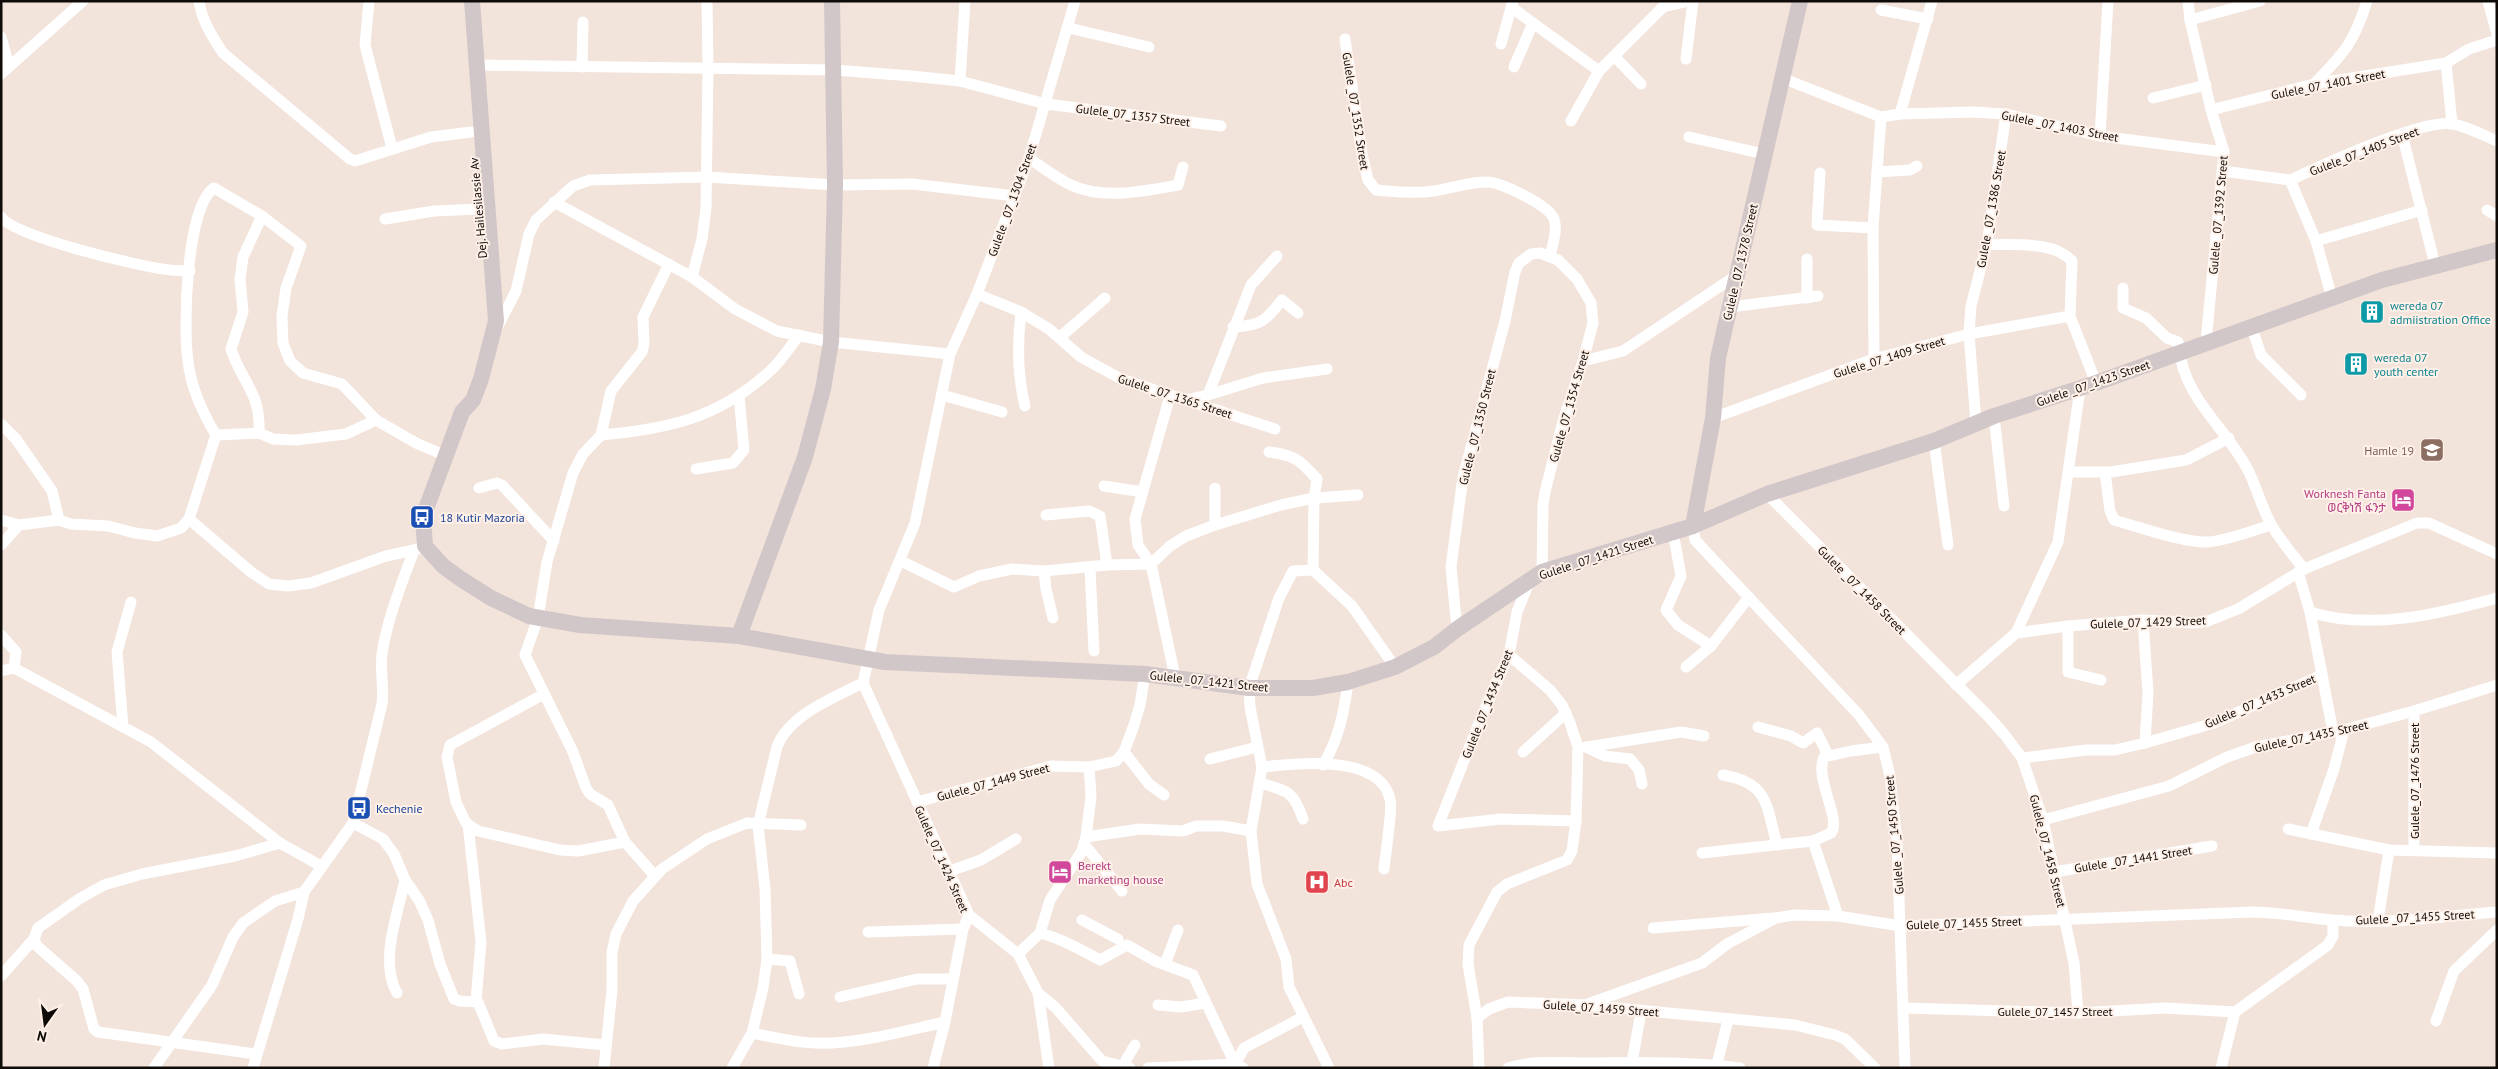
<svg xmlns="http://www.w3.org/2000/svg" width="2498" height="1069" font-family="'PT Sans','Noto Sans Ethiopic',sans-serif">
  <style>
    .lines { fill: none; stroke-linecap: round; stroke-linejoin: round }
    .minor { stroke: #fff; stroke-width: 11 }
    .secondary { stroke: #d2c7c8; stroke-width: 16 }
    .labels { text-anchor: middle; dominant-baseline: central; stroke-width: 4; stroke-linejoin: round; paint-order: stroke }
    .street-label { font-size: 12px; fill: #0f0b08; stroke: #fff0e8 }
    .culture-label { font-size: 12px; fill: #0d838f; stroke: #fff0e8; text-anchor: start }
    .education-label { font-size: 12px; fill: #785e54; stroke: #fff0e8; text-anchor: end }
    .hotel-label { font-size: 12px; fill: #b23c85; stroke: #fff0e8; text-anchor: end }
    .transit-label { font-size: 12px; fill: #164399; stroke: #fff0e8; text-anchor: start }
    .health-label { font-size: 12px; fill: #be3a42; stroke: #fff0e8; text-anchor: start }
  </style>
  <rect width="100%" height="100%" fill="#f2e3db"/>
  <g class="lines">
    <g class="minor">
      <path d="M 199,1 C 202,21 212,36 223,53 L 350,159 L 355,161 L 431,137 L 471,132"/>
      <path d="M 369,1 L 365,45 L 392,148"/>
      <path d="M 2188,1 L 2190,20 L 2211,110 L 2224,152 L 2206,342"/>
      <path d="M 2488,1 L 2497,34"/>
      <path d="M 1511,7 L 1599,71"/>
      <path d="M 1881,10 L 1928,19"/>
      <path d="M 2190,20 L 2260,1"/>
      <path d="M 1069,28 L 1149,47"/>
      <path d="M 1,37 L 9,66"/>
      <path d="M 1345,39 L 1362,154 L 1368,180 L 1376,190 C 1395,192 1416,194 1434,191 C 1452,188 1469,182 1488,182 C 1502,183 1549,205 1554,219 C 1558,231 1552,245 1550,257"/>
      <path d="M 1501,44 L 1513,1"/>
      <path d="M 1614,56 L 1641,84"/>
      <path d="M 1686,59 L 1693,1"/>
      <path d="M 2446,63 L 2452,124"/>
      <path d="M 475,65 L 835,70 L 911,76 L 960,81 L 1046,104 L 1221,126"/>
      <path d="M 582,67 L 583,22"/>
      <path d="M 1514,67 L 1533,23"/>
      <path d="M 1,74 L 83,1"/>
      <path d="M 1782,78 L 1881,117 L 1900,114 L 1973,112 L 2006,114 L 2100,136 L 2224,152"/>
      <path d="M 960,81 L 965,1"/>
      <path d="M 2314,84 C 2344,53 2354,43 2367,1"/>
      <path d="M 2153,98 L 2206,85"/>
      <path d="M 2211,110 L 2314,84 L 2446,63 L 2469,49 L 2497,40"/>
      <path d="M 1900,114 L 1932,1"/>
      <path d="M 1571,121 L 1599,71 L 1663,7 L 1689,1"/>
      <path d="M 2402,134 L 2435,265"/>
      <path d="M 2100,136 L 2108,1"/>
      <path d="M 1689,137 L 1764,154"/>
      <path d="M 1029,158 C 1042,167 1056,178 1071,185 C 1103,200 1145,191 1178,185 L 1183,167"/>
      <path d="M 2223,171 L 2290,180"/>
      <path d="M 1877,172 L 1910,170 L 1917,166"/>
      <path d="M 1820,173 L 1817,225 L 1873,228"/>
      <path d="M 2290,180 C 2321,166 2423,118 2453,124 C 2468,127 2483,135 2497,141"/>
      <path d="M 2290,180 L 2316,241 L 2332,298"/>
      <path d="M 554,202 L 692,277 L 735,309 L 777,331 L 831,342 L 950,354"/>
      <path d="M 2487,210 L 2497,216"/>
      <path d="M 1,217 C 16,237 134,265 163,269 C 172,271 181,270 190,271"/>
      <path d="M 385,219 L 434,211 L 479,209"/>
      <path d="M 2316,241 L 2422,210"/>
      <path d="M 1987,244 C 2015,246 2052,240 2072,261 L 2070,316 L 2096,383"/>
      <path d="M 1807,259 L 1807,298"/>
      <path d="M 692,277 L 702,239 L 706,208 L 708,67 L 707,1"/>
      <path d="M 2123,288 L 2123,308 L 2146,318 L 2167,338 L 2178,342 C 2183,400 2224,424 2248,470 C 2257,488 2262,509 2272,526 C 2281,541 2293,555 2304,569"/>
      <path d="M 977,294 L 1021,312 L 1049,329 L 1081,357 L 1121,379 L 1275,429"/>
      <path d="M 1730,307 L 1818,296"/>
      <path d="M 1021,312 C 1017,345 1017,374 1025,406"/>
      <path d="M 2251,325 L 2261,355 L 2301,395"/>
      <path d="M 1233,327 C 1261,326 1265,321 1282,300 L 1298,313"/>
      <path d="M 497,328 L 516,291 L 529,234 L 536,220 L 573,186 L 590,180 L 706,177 L 835,185 L 912,184 L 1015,196"/>
      <path d="M 1059,338 L 1105,298"/>
      <path d="M 1874,359 L 1873,228 L 1881,117"/>
      <path d="M 1583,361 L 1623,351 L 1737,275"/>
      <path d="M 942,395 L 1002,412"/>
      <path d="M 1208,395 L 1263,378 L 1327,369"/>
      <path d="M 1170,396 L 1135,519 L 1138,545 L 1151,564 L 1175,677"/>
      <path d="M 1190,399 L 1208,395 L 1251,285 L 1277,256"/>
      <path d="M 1994,416 L 2004,506"/>
      <path d="M 1713,418 L 1874,359 L 1969,334 L 2070,316"/>
      <path d="M 1976,423 L 1969,334 L 1971,306 L 1987,244 L 2006,114"/>
      <path d="M 1,424 L 16,439 L 52,491 L 59,520"/>
      <path d="M 259,433 C 261,392 242,383 231,349 L 243,312 L 240,279 L 243,257 L 262,216"/>
      <path d="M 216,435 C 202,412 191,388 188,361 C 183,329 186,206 214,188 L 262,216 L 301,246 L 286,288 L 282,316 L 283,343 L 290,361 L 303,373 L 342,384 L 376,420 L 416,443 L 446,456"/>
      <path d="M 216,435 L 259,433 L 273,439 L 296,440 L 346,434 L 376,420"/>
      <path d="M 601,435 C 668,429 719,418 770,371 C 781,361 790,347 799,335"/>
      <path d="M 1934,441 L 1948,545"/>
      <path d="M 1269,452 C 1295,455 1300,460 1317,479 L 1314,498 L 1313,570"/>
      <path d="M 696,469 L 733,463 L 744,450 L 739,396"/>
      <path d="M 2069,472 L 2111,472 L 2186,460 L 2229,438"/>
      <path d="M 2105,472 L 2110,511 L 2114,520 C 2139,527 2184,543 2208,542 C 2229,540 2251,531 2271,525"/>
      <path d="M 1104,486 L 1143,492"/>
      <path d="M 479,488 L 497,483 L 502,485 L 554,541"/>
      <path d="M 1215,488 L 1215,525"/>
      <path d="M 1767,494 L 1988,716 L 2004,734 L 2022,758 L 2043,820 L 2074,963 L 2078,1013"/>
      <path d="M 1046,515 L 1089,511 L 1100,516 L 1107,565"/>
      <path d="M 189,519 L 251,572 L 269,584 L 288,586 L 311,583 L 386,556 L 414,550"/>
      <path d="M 1,520 L 19,525 L 59,520 L 71,524 L 108,526 L 135,533 L 157,536 L 181,528 L 189,519 L 216,435"/>
      <path d="M 1693,526 L 1695,540 L 1859,715 L 1883,747 L 1890,776 L 1897,842 L 1905,1068"/>
      <path d="M 1673,532 L 1681,576 L 1666,610 L 1678,625 L 1711,646"/>
      <path d="M 1,545 L 19,525"/>
      <path d="M 901,561 L 954,587 L 979,576 L 1012,569 L 1044,571 L 1107,565 L 1151,564 L 1170,546 L 1186,536 L 1215,525 L 1281,505 L 1314,498 L 1358,495"/>
      <path d="M 1090,568 L 1094,651"/>
      <path d="M 1044,571 L 1046,589 L 1053,618"/>
      <path d="M 2298,572 L 2310,612 L 2333,732"/>
      <path d="M 1530,580 L 1517,612 L 1509,655 L 1483,713 L 1438,826 L 1501,819 L 1576,821"/>
      <path d="M 2310,612 C 2370,631 2438,614 2497,598"/>
      <path d="M 2143,620 L 2148,693 L 2145,743"/>
      <path d="M 2068,626 L 2068,672 L 2101,680"/>
      <path d="M 1457,629 L 1451,567 L 1463,477 L 1505,321 L 1515,272 L 1519,263 L 1531,254 L 1540,253 L 1558,260 L 1577,279 L 1591,303 L 1593,323 L 1583,361 L 1563,421 L 1545,492 L 1543,505 L 1542,572"/>
      <path d="M 2016,633 L 2058,542 L 2080,389"/>
      <path d="M 1,635 L 16,652 L 14,668"/>
      <path d="M 1686,667 L 1711,646 L 1749,597"/>
      <path d="M 1,671 L 14,668 L 151,742 L 280,843 L 321,866"/>
      <path d="M 1956,685 L 2016,633 L 2068,626 L 2143,620 L 2195,623 L 2208,621 L 2238,609 L 2304,569 L 2417,523 L 2429,523 L 2497,554"/>
      <path d="M 544,694 L 450,745 L 447,757 L 456,802 L 466,823 L 478,831 L 560,850 L 578,851 L 625,842"/>
      <path d="M 123,727 L 117,652 L 131,602"/>
      <path d="M 1758,727 L 1791,736 L 1803,743 L 1817,733 L 1828,755"/>
      <path d="M 1586,747 L 1605,756 L 1630,759 L 1639,770 L 1642,784"/>
      <path d="M 1587,747 L 1681,732 L 1704,736"/>
      <path d="M 1124,752 L 1149,784 L 1164,795"/>
      <path d="M 1523,752 L 1566,713"/>
      <path d="M 2022,758 L 2086,750 L 2115,750 L 2145,743 L 2214,723 L 2322,675"/>
      <path d="M 1210,759 L 1257,747"/>
      <path d="M 1323,765 C 1339,739 1344,712 1348,682"/>
      <path d="M 1262,767 C 1297,763 1380,754 1390,799 C 1393,810 1385,855 1384,869"/>
      <path d="M 1723,775 C 1769,783 1766,805 1777,845"/>
      <path d="M 1260,783 C 1287,791 1293,790 1303,819"/>
      <path d="M 917,802 L 1051,766 L 1089,767 L 1116,761 L 1124,752 L 1134,725 L 1140,705 L 1145,674"/>
      <path d="M 2043,820 L 2169,786 L 2227,757 L 2256,747 L 2344,730 L 2414,711 L 2497,685"/>
      <path d="M 353,823 L 383,839 L 394,854 L 405,880 L 419,900 L 428,920 L 440,964 L 454,999 L 460,1001 L 478,1002 L 494,1041 L 502,1044 L 543,1039 L 605,1045"/>
      <path d="M 468,824 L 481,942 L 476,1000"/>
      <path d="M 2288,829 L 2389,850 L 2497,853"/>
      <path d="M 2311,834 L 2334,769 L 2344,730"/>
      <path d="M 1086,837 L 1140,829 L 1183,831 L 1196,826 L 1223,826 L 1251,831"/>
      <path d="M 1813,841 L 1838,916"/>
      <path d="M 1084,844 L 1122,891"/>
      <path d="M 2414,850 L 2414,711"/>
      <path d="M 1702,853 L 1813,841 L 1831,833 C 1842,819 1814,779 1824,757 L 1851,751 L 1883,747"/>
      <path d="M 950,871 L 981,860 L 1016,839"/>
      <path d="M 2054,872 L 2212,846"/>
      <path d="M 655,876 L 625,842 L 608,805 L 590,794 L 586,788 L 573,752 L 525,655 L 538,618 L 547,562 L 573,473 L 583,454 L 601,435 L 611,391 L 642,352 L 644,344 L 643,317 L 669,264"/>
      <path d="M 969,915 L 1018,954 L 1038,993 L 1056,1008 L 1102,1061 L 1130,1068"/>
      <path d="M 1082,920 L 1118,939"/>
      <path d="M 2378,921 L 2389,850"/>
      <path d="M 1653,928 L 1774,918"/>
      <path d="M 868,932 L 963,929"/>
      <path d="M 1040,933 C 1062,939 1080,949 1100,960 L 1127,945 L 1155,961 L 1193,975 L 1235,1064 L 1243,1068"/>
      <path d="M 34,939 L 37,946 L 77,981 L 83,989 L 94,1029 L 98,1032 L 256,1054"/>
      <path d="M 1018,954 L 1040,933 L 1050,900 L 1082,851 L 1086,837 L 1091,796 L 1089,767"/>
      <path d="M 767,959 L 790,961 L 799,994"/>
      <path d="M 1165,964 L 1178,930"/>
      <path d="M 1,976 L 34,939 L 38,928 L 79,899 L 104,885 L 142,874 L 235,856 L 280,843"/>
      <path d="M 397,993 C 379,961 398,913 405,880"/>
      <path d="M 1038,993 L 1049,1068"/>
      <path d="M 840,997 L 917,979 L 952,979"/>
      <path d="M 1158,1005 L 1181,1007 L 1205,1003"/>
      <path d="M 1585,1005 L 1702,963 L 1727,944 L 1776,918 L 1794,915 L 1838,916 L 1901,926 L 2252,912 C 2279,912 2305,918 2332,920 C 2386,925 2443,916 2497,912"/>
      <path d="M 1904,1008 L 2078,1013 L 2165,1008 L 2235,1012"/>
      <path d="M 1477,1018 L 1489,1009 L 1508,1002 L 1585,1005 L 1795,1025 L 1835,1035 L 1845,1039 L 1875,1068"/>
      <path d="M 2436,1021 L 2454,971 L 2497,930"/>
      <path d="M 752,1033 C 778,1038 805,1045 832,1043 C 870,1041 908,1030 945,1022"/>
      <path d="M 1126,1067 L 1126,1060 L 1135,1045"/>
      <path d="M 154,1068 L 212,985 L 233,937 L 243,923 L 275,901 L 304,892"/>
      <path d="M 253,1068 L 298,919 L 304,892 L 353,823 L 382,704 C 384,687 380,671 382,654 C 387,619 402,583 414,550 L 425,546"/>
      <path d="M 604,1068 L 612,990 L 612,952 L 616,934 L 633,901 L 662,869 L 707,839 L 747,823 L 801,825"/>
      <path d="M 732,1068 L 752,1033 L 763,988 L 767,959 L 765,889 L 758,825 L 777,747 C 788,716 834,697 863,683"/>
      <path d="M 933,1068 L 945,1022 L 963,929 L 969,915 L 863,683 L 879,610 L 915,523 L 950,354 L 977,294 L 1029,158 L 1075,1"/>
      <path d="M 1148,1068 L 1235,1064 L 1244,1048 L 1303,1017"/>
      <path d="M 1329,1068 L 1289,987 L 1286,959 L 1257,884 L 1251,831 L 1262,767 L 1250,707 L 1249,688 L 1279,598 L 1293,571 L 1313,570 L 1352,606 L 1395,667"/>
      <path d="M 1479,1068 L 1477,1018 L 1468,964 L 1469,945 L 1497,892 L 1507,884 L 1567,860 L 1572,851 L 1576,821 L 1578,747 L 1570,723 L 1562,705 L 1550,690 L 1509,655"/>
      <path d="M 1508,1068 C 1533,1060 1561,1063 1587,1063 C 1638,1063 1690,1061 1740,1068"/>
      <path d="M 1631,1068 L 1641,1012"/>
      <path d="M 1716,1068 L 1728,1020"/>
      <path d="M 2221,1068 L 2235,1012 L 2328,945 L 2333,936 L 2333,921"/>
    </g>
    <g class="secondary">
      <path d="M 472,1 L 496,321 L 481,379 L 473,400 L 462,412 L 423,517 L 425,546 L 443,566 L 461,579 L 491,598 L 529,616 L 580,625 L 739,636 L 885,662 L 1145,674 L 1249,688 L 1313,688 L 1348,682 L 1395,667 L 1434,647 L 1457,629 L 1542,572 L 1693,526 L 1767,494 L 1934,441 L 1994,416 L 2096,383 L 2382,280 L 2497,250"/>
      <path d="M 1693,526 L 1713,418 L 1718,358 L 1800,1"/>
      <path d="M 739,636 L 805,457 L 823,389 L 831,342 L 835,185 L 832,1"/>
    </g>
  </g>
  <defs>
    <symbol id="building-square" viewBox="-11 -11 22 22"><rect x="-9" y="-9" width="18" height="18" rx="4" fill="#0f9aa8" stroke="#fff0e8"/><path d="M-4-6H4V6H1V3H-1V6H-4ZM-2.5-4.3h1.7v1.8h-1.7ZM.8-4.3h1.7v1.8H.8ZM-2.5-1h1.7V.8h-1.7ZM.8-1h1.7V.8H.8Z" fill="#fff"/></symbol>
    <symbol id="school-square" viewBox="-11 -11 22 22"><rect x="-9" y="-9" width="18" height="18" rx="4" fill="#8d6e63" stroke="#fff0e8"/><path d="M0-5L7-2L0 1L-7-2ZM-4 1L0 2.5L4 1V4Q0 6-4 4Z" fill="#fff"/></symbol>
    <symbol id="hotel-square" viewBox="-11 -11 22 22"><rect x="-9" y="-9" width="18" height="18" rx="4" fill="#d1479c" stroke="#fff0e8"/><path d="M-6-4.5h1.5V1H6V5H4.5V3h-9V5H-6ZM-4 0a1.8 1.8 0 1 1 3.6 0ZM.5 0V-2.5h3Q6-2.5 6 0Z" fill="#fff"/></symbol>
    <symbol id="bus-square" viewBox="-11 -11 22 22"><rect x="-9" y="-9" width="18" height="18" rx="4" fill="#1a4fb4" stroke="#fff0e8"/><path d="M-5-6H5V4H4V6H2V4H-2V6H-4V4H-5ZM-3.5-4V0h7V-4ZM-3.5 1.2v1.5H-2V1.2ZM2 1.2v1.5H3.5V1.2Z" fill="#fff"/></symbol>
    <symbol id="hospital-square" viewBox="-11 -11 22 22"><rect x="-9" y="-9" width="18" height="18" rx="4" fill="#e0444e" stroke="#fff0e8"/><path d="M-5-5h3v3.5h4V-5h3V5h-3V1.5h-4V5h-3Z" fill="#fff"/></symbol>
  </defs>
  <g fill-rule="evenodd">
    <use href="#building-square" x="2358" y="298" width="28" height="28"/>
    <use href="#building-square" x="2342" y="350" width="28" height="28"/>
    <use href="#school-square" x="2418" y="436" width="28" height="28"/>
    <use href="#hotel-square" x="2389" y="486" width="28" height="28"/>
    <use href="#bus-square" x="408" y="503" width="28" height="28"/>
    <use href="#bus-square" x="345" y="794" width="28" height="28"/>
    <use href="#hotel-square" x="1046" y="858" width="28" height="28"/>
    <use href="#hospital-square" x="1303" y="868" width="28" height="28"/>
  </g>
  <g class="labels">
    <g class="street-label">
      <text transform="translate(2328 84) rotate(-11)">Gulele_07_1401 Street</text>
      <text transform="translate(1356 111) rotate(81)">Gulele _07_1352 Street</text>
      <text transform="translate(1133 115) rotate(7)">Gulele_07_1357 Street</text>
      <text transform="translate(2060 126) rotate(11)">Gulele _07_1403 Street</text>
      <text transform="translate(2364 151) rotate(-21)">Gulele_07_1405 Street</text>
      <text transform="translate(1012 200) rotate(-70)">Gulele _07_1304 Street</text>
      <text transform="translate(478 208) rotate(-95)">Dej. Hailesilassie Av</text>
      <text transform="translate(1991 209) rotate(-80)">Gulele _07_1386 Street</text>
      <text transform="translate(2218 215) rotate(-85)">Gulele _07_1392 Street</text>
      <text transform="translate(1740 262) rotate(-77)">Gulele _07_1378 Street</text>
      <text transform="translate(1889 357) rotate(-17)">Gulele_07_1409 Street</text>
      <text transform="translate(2093 383) rotate(-19)">Gulele _07_1423 Street</text>
      <text transform="translate(1175 396) rotate(18)">Gulele _07_1365 Street</text>
      <text transform="translate(1569 406) rotate(-74)">Gulele_07_1354 Street</text>
      <text transform="translate(1477 427) rotate(-76)">Gulele _07_1350 Street</text>
      <text transform="translate(1596 557) rotate(-18)">Gulele _07_1421 Street</text>
      <text transform="translate(1862 590) rotate(45)">Gulele _07_1458 Street</text>
      <text transform="translate(2148 622) rotate(-2)">Gulele_07_1429 Street</text>
      <text transform="translate(1209 681) rotate(6)">Gulele _07_1421 Street</text>
      <text transform="translate(2260 701) rotate(-23)">Gulele _07_1433 Street</text>
      <text transform="translate(1487 704) rotate(-68)">Gulele_07_1434 Street</text>
      <text transform="translate(2311 736) rotate(-12)">Gulele_07_1435 Street</text>
      <text transform="translate(2414 781) rotate(-90)">Gulele_07_1476 Street</text>
      <text transform="translate(993 782) rotate(-15)">Gulele_07_1449 Street</text>
      <text transform="translate(1894 835) rotate(-95)">Gulele _07_1450 Street</text>
      <text transform="translate(2048 851) rotate(76)">Gulele_07_1458 Street</text>
      <text transform="translate(942 859) rotate(66)">Gulele_07_1424 Street</text>
      <text transform="translate(2133 859) rotate(-9)">Gulele _07_1441 Street</text>
      <text transform="translate(2415 917) rotate(-3)">Gulele _07_1455 Street</text>
      <text transform="translate(1964 923) rotate(-2)">Gulele_07_1455 Street</text>
      <text transform="translate(1601 1008) rotate(4)">Gulele_07_1459 Street</text>
      <text x="2055" y="1011">Gulele_07_1457 Street</text>
    </g>
    <g class="culture-label">
      <text x="2390" y="305">wereda 07<tspan x="2390" dy="14">admiistration Office</tspan></text>
      <text x="2374" y="357">wereda 07<tspan x="2374" dy="14">youth center</tspan></text>
    </g>
    <g class="education-label">
      <text x="2414" y="450">Hamle 19</text>
    </g>
    <g class="hotel-label">
      <text x="2386" y="493">Worknesh Fanta<tspan x="2386" dy="14">ወርቅነሽ ፋንታ</tspan></text>
      <text x="1078" y="865" text-anchor="start">Berekt<tspan x="1078" dy="14">marketing house</tspan></text>
    </g>
    <g class="transit-label">
      <text x="440" y="517">18 Kutir Mazoria</text>
      <text x="376" y="808">Kechenie</text>
    </g>
    <g class="health-label">
      <text x="1334" y="882">Abc</text>
    </g>
  </g>
  <rect width="2498" height="1069" fill="none" stroke="#0f0b08" stroke-width="5"/>
  <g transform="translate(45 1024) rotate(194)" stroke="#fff0e8" stroke-width="4" paint-order="stroke">
  <path d="M0-4L9 19L0 12L-9 19Z" fill="#0f0b08"/>
  <text y="-8" font-size="14" font-weight="bold" text-anchor="middle" fill="#0f0b08">N</text>
  </g>
</svg>
